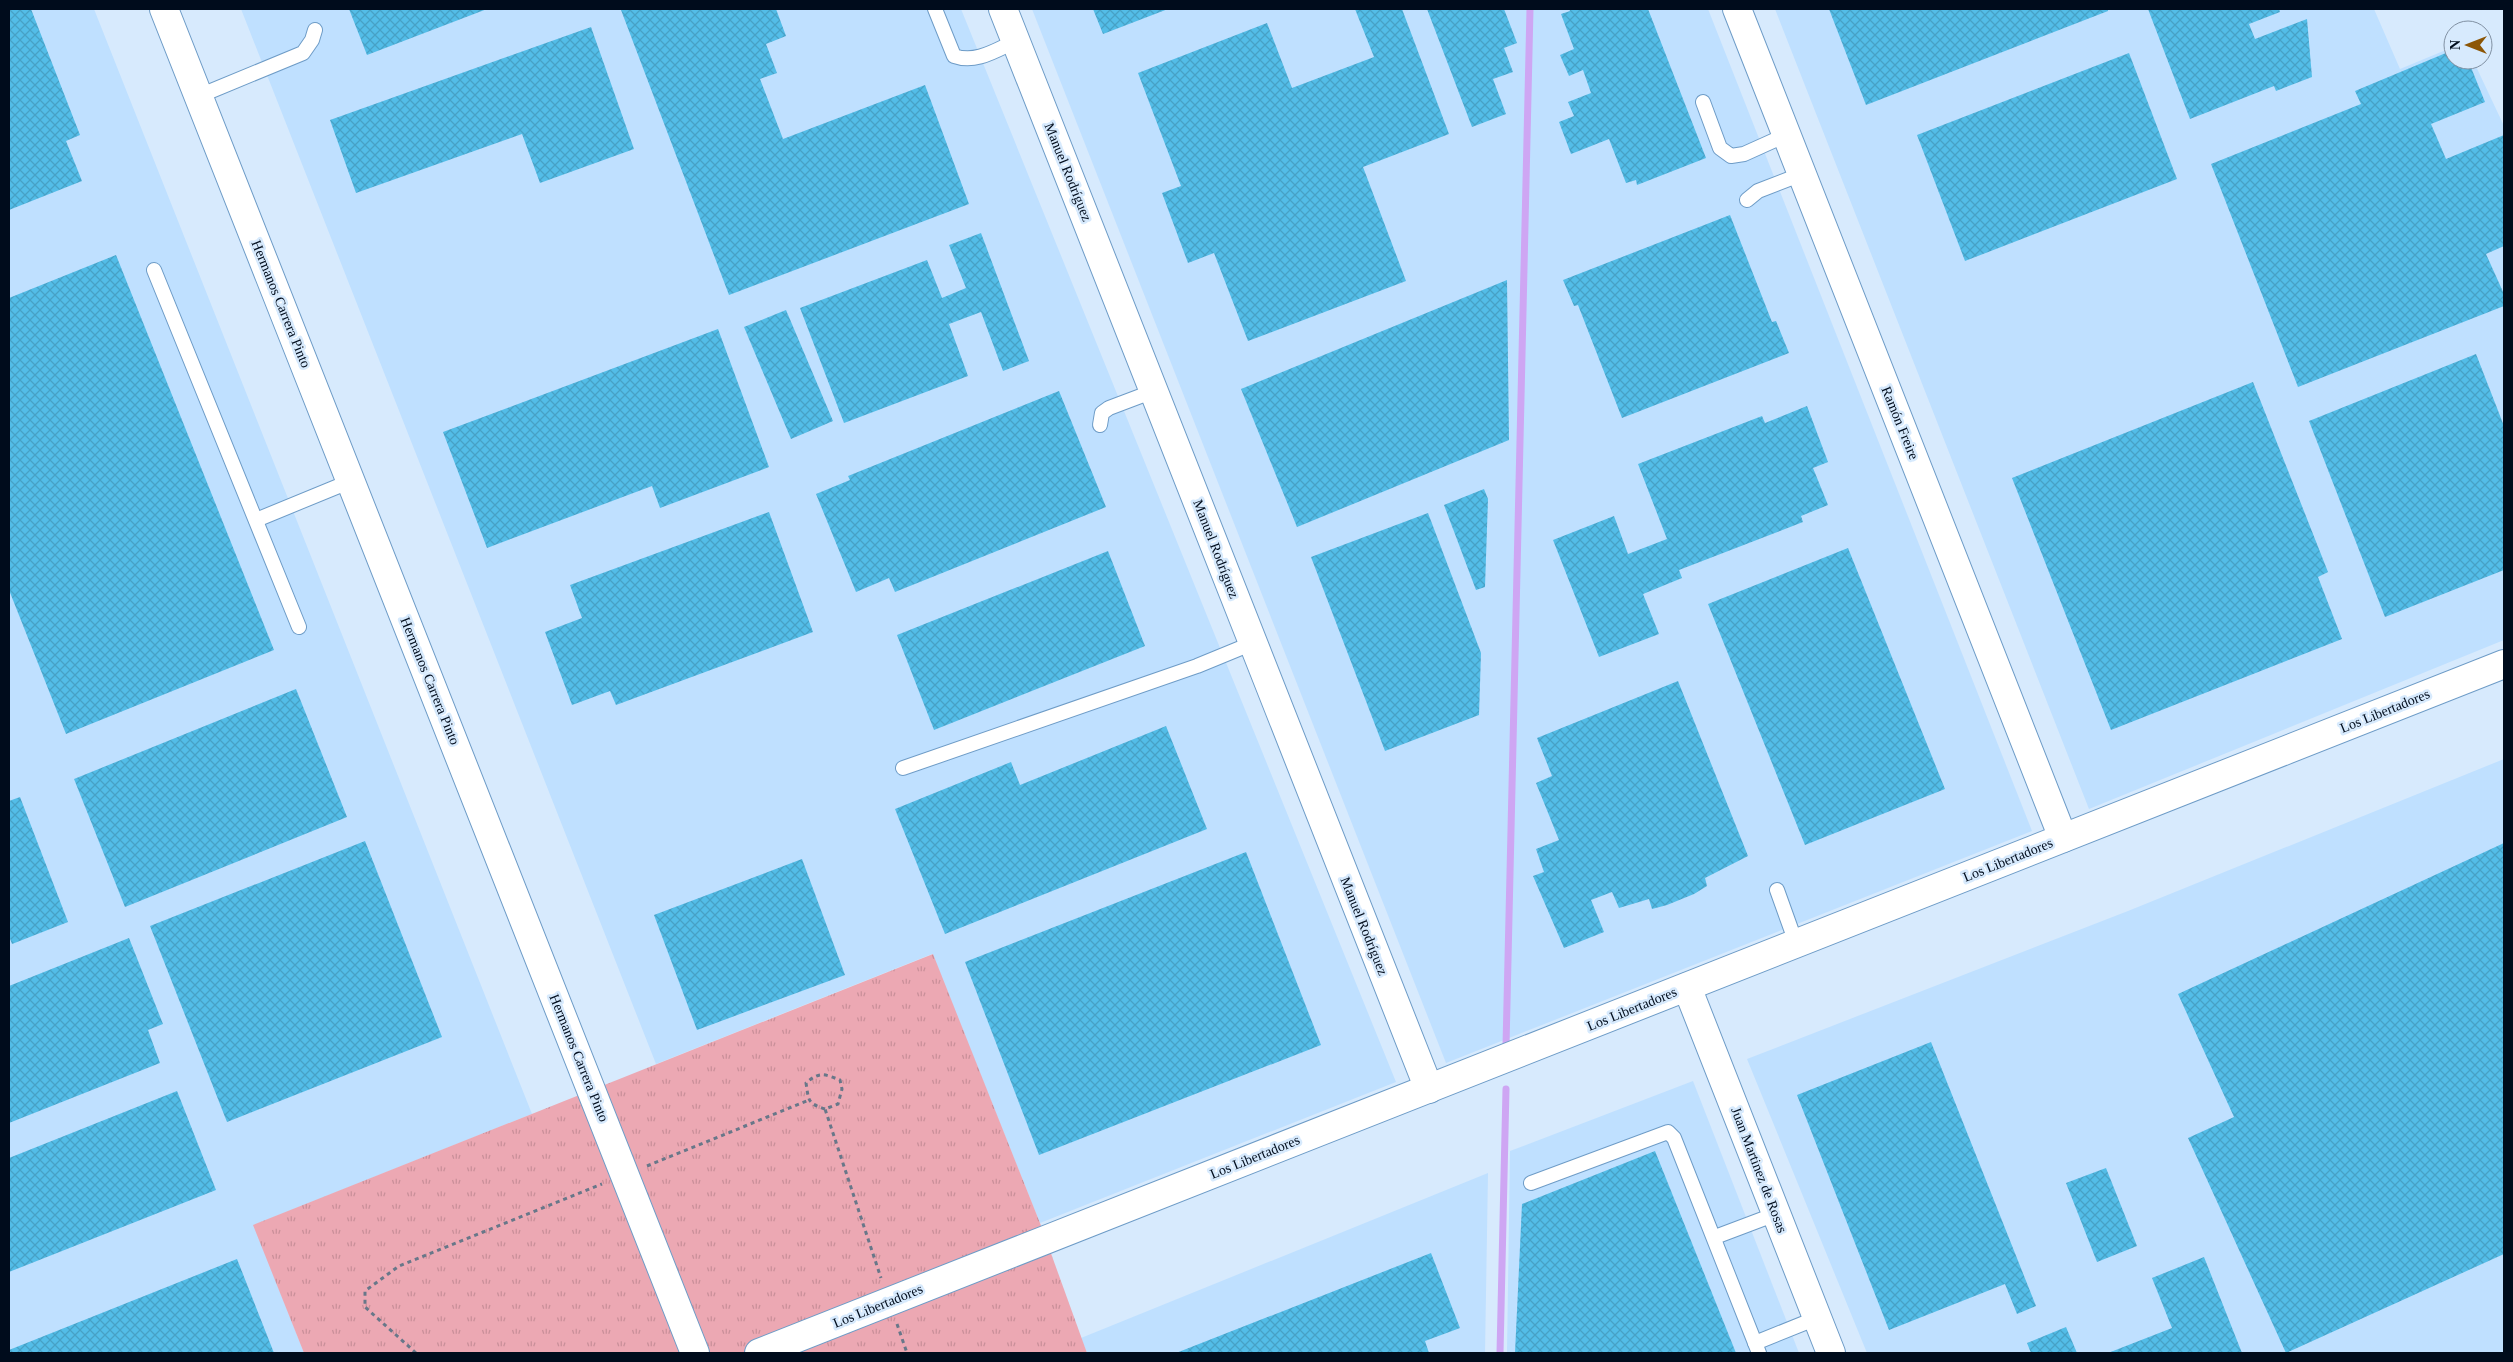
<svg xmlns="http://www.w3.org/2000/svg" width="2513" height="1362" font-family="'Times New Roman',serif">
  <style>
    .built { fill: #bfe0ff }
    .grass { fill: url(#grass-tufts) }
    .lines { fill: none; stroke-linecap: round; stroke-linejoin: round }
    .stream { stroke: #cea6f3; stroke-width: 7 }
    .building { fill: url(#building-cross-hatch) }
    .lane-casing { stroke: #6e9cc7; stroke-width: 16 }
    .street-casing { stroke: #6e9cc7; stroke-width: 30 }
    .path { stroke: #687789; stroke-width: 3; stroke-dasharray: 4 4; stroke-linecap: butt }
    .lane { stroke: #fff; stroke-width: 14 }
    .street { stroke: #fff; stroke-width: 28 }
    .labels { text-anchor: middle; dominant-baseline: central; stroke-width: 5; stroke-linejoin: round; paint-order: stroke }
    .street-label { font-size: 14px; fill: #000c1c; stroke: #d7eafd }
  </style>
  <defs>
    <pattern id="grass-tufts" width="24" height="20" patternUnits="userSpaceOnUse" patternTransform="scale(1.25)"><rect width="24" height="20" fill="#eca8b3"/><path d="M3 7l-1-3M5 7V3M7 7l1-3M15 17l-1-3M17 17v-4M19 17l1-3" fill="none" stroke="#c98f99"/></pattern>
    <pattern id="building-cross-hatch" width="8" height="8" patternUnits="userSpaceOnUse" patternTransform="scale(1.25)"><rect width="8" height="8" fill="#53bde8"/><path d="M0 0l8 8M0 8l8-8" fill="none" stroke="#47a1c6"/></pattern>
  </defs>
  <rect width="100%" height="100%" fill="#d7eafd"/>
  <g class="built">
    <path d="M 9,9 L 94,9 L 532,1114 L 254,1225 L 304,1353 L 9,1353 Z"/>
    <path d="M 241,9 L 961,9 L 1396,1082 L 1040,1223 L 932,954 L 656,1064 Z"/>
    <path d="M 1032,9 L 1708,9 L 2032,831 L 1446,1063 Z"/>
    <path d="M 1775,9 L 2374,9 L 2400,69 L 2453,47 L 2453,60 L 2473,60 L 2504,126 L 2504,640 L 2089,809 Z"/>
    <path d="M 2504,759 L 2504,1353 L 1867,1353 L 1747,1059 L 2128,911 Z"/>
    <path d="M 1693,1081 L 1799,1353 L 1507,1353 L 1510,1151 Z"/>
    <path d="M 1488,1173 L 1485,1353 L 1087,1353 L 1081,1338 Z"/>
  </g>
  <path class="grass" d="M 933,954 L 1040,1223 L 1087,1353 L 304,1353 L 253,1225 Z"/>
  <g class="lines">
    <g class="stream">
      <path d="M 1506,1046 L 1530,9"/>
      <path d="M 1500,1353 L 1506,1089"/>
    </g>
  </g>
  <g class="building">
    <path d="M 9,9 L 31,9 L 80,135 L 66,141 L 82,181 L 9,210 Z"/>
    <path d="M 349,9 L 487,9 L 367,55 Z"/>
    <path d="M 776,9 L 786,36 L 766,44 L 777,73 L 760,79 L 783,139 L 925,85 L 969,204 L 729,295 L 621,10 Z"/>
    <path d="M 1093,9 L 1168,9 L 1103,34 Z"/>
    <path d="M 1355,9 L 1402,9 L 1449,134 L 1363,167 L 1406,281 L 1248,341 L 1214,253 L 1188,263 L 1162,193 L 1181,186 L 1138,73 L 1267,23 L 1292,88 L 1374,57 Z"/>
    <path d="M 1427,9 L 1504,9 L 1517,43 L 1504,48 L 1513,72 L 1493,79 L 1506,114 L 1472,127 Z"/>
    <path d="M 1569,9 L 1648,9 L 1706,158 L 1637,185 L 1636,180 L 1626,183 L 1609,139 L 1571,154 L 1559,122 L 1574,116 L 1568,102 L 1591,93 L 1583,70 L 1569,76 L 1560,55 L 1574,49 L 1561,14 L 1570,11 Z"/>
    <path d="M 1829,9 L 2108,9 L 2108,11 L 1866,105 Z"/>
    <path d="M 2148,9 L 2279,9 L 2280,12 L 2249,24 L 2255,39 L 2307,19 L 2312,77 L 2276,91 L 2274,86 L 2190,119 Z"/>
    <path d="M 591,27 L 634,149 L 540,183 L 522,134 L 356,193 L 330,120 Z"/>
    <path d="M 2453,50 L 2453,60 L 2468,60 L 2485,102 L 2431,124 L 2446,159 L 2504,135 L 2504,246 L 2486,254 L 2504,294 L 2504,306 L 2298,387 L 2211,164 L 2361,104 L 2355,91 Z"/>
    <path d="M 2129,53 L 2177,179 L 1965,261 L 1917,135 Z"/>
    <path d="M 1730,215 L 1772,322 L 1776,321 L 1789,353 L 1622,418 L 1578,305 L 1574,306 L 1563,280 Z"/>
    <path d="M 981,233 L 1029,361 L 1003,371 L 981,312 L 949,324 L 968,376 L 844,423 L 800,308 L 927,260 L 942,298 L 966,288 L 949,245 Z"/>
    <path d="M 116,255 L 274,650 L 66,734 L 9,590 L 9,298 Z"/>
    <path d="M 1507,280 L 1509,440 L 1297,527 L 1241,389 Z"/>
    <path d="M 786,310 L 833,421 L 791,439 L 744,327 Z"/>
    <path d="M 718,329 L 769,467 L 660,508 L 652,486 L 487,548 L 443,432 Z"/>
    <path d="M 2476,354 L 2504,426 L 2504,570 L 2385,617 L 2309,421 Z"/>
    <path d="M 2253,382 L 2328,572 L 2318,577 L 2342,639 L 2111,730 L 2012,478 Z"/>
    <path d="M 1059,391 L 1106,507 L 895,592 L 889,578 L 856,592 L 816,494 L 850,480 L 848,476 Z"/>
    <path d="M 1807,406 L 1828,462 L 1813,468 L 1828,505 L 1801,516 L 1803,522 L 1679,570 L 1682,578 L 1643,594 L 1659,634 L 1599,657 L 1553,540 L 1614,516 L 1628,554 L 1667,539 L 1638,464 L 1762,416 L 1765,423 Z"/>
    <path d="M 1484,489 L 1488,499 L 1485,587 L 1476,590 L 1444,505 Z"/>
    <path d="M 769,512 L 813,632 L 616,705 L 610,691 L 572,705 L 545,632 L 582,618 L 570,585 Z"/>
    <path d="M 1428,513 L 1481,653 L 1479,715 L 1385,751 L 1311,557 Z"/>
    <path d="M 1848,548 L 1945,789 L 1805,845 L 1708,604 Z"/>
    <path d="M 1108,551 L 1145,646 L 934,730 L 897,635 Z"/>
    <path d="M 1678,681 L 1748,856 L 1705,878 L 1707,886 L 1694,894 L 1667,905 L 1652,909 L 1649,899 L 1619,908 L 1612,892 L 1591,900 L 1604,932 L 1564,948 L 1533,876 L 1544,872 L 1536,849 L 1559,840 L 1536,783 L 1552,776 L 1537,738 Z"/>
    <path d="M 296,689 L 347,817 L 125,907 L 74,779 Z"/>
    <path d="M 1166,726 L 1207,829 L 945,934 L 895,809 L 1011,762 L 1020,785 Z"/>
    <path d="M 20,797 L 68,922 L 12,944 L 9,936 L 9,801 Z"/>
    <path d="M 365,841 L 442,1037 L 227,1122 L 150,926 Z"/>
    <path d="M 2504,843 L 2504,1254 L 2286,1353 L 2188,1138 L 2234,1117 L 2178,994 Z"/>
    <path d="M 1246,852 L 1321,1045 L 1039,1155 L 965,962 Z"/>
    <path d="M 802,859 L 845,975 L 697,1030 L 654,915 Z"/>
    <path d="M 129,938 L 163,1024 L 148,1030 L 160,1063 L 9,1123 L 9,986 Z"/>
    <path d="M 1931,1042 L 2036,1306 L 2017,1314 L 2005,1284 L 1889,1330 L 1797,1095 Z"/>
    <path d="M 177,1091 L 216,1190 L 9,1272 L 9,1158 Z"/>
    <path d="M 1655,1151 L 1736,1353 L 1515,1353 L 1522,1204 Z"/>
    <path d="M 2106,1168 L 2137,1246 L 2097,1262 L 2066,1183 Z"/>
    <path d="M 1431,1253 L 1460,1328 L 1425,1341 L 1429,1353 L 1176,1353 Z"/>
    <path d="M 2204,1257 L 2242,1353 L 2108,1353 L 2172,1328 L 2152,1278 Z"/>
    <path d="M 237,1259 L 274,1353 L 9,1353 L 9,1350 Z"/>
    <path d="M 2066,1327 L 2077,1353 L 2031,1353 L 2027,1343 Z"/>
  </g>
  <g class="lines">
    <defs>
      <g id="lane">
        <path d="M 935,9 L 954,56 C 976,64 996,50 1016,41"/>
        <path d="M 199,96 L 303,53 L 312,40 L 315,30"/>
        <path d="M 1703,102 L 1720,148 L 1731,156 L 1744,154 L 1786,135"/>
        <path d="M 1747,200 L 1758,191 L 1802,174"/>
        <path d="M 154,270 L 299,627"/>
        <path d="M 1100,425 L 1102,413 L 1109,408 L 1154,391"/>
        <path d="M 256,520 L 351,481"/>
        <path d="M 903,768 L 1197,666 L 1253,643"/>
        <path d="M 1777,890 L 1796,943"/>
        <path d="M 1531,1183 L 1668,1132 L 1674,1138 L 1759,1353"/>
        <path d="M 1715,1237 L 1776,1214"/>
        <path d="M 1755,1343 L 1817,1318"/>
      </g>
      <g id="street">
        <path d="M 164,9 L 695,1353"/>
        <path d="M 1003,9 L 1429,1089"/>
        <path d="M 1737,9 L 2063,838"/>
        <path d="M 1687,987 L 1831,1353"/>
        <path d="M 759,1353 L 2504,664"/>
      </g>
    </defs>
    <use href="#lane" class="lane-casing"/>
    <use href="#street" class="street-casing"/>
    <g class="path">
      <path d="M 825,1109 C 807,1103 809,1101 806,1083 C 820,1071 824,1074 840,1080 L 842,1089 L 838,1104 L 825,1109 L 881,1278"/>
      <path d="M 647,1166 L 809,1100"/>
      <path d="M 897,1324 L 907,1353"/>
      <path d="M 416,1353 L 365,1307 L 365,1291 L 399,1266 L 602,1184"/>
    </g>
    <use href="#lane" class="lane"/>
    <use href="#street" class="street"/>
  </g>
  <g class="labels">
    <g class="street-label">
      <text transform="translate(1068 172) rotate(68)">Manuel Rodríguez</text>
      <text transform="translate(281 304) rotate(68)">Hermanos Carrera Pinto</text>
      <text transform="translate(1900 423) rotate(68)">Ramón Freire</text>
      <text transform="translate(1216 549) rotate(69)">Manuel Rodríguez</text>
      <text transform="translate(430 681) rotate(68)">Hermanos Carrera Pinto</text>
      <text transform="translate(2385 711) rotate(-22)">Los Libertadores</text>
      <text transform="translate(2008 860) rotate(-22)">Los Libertadores</text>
      <text transform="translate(1364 926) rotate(68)">Manuel Rodríguez</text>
      <text transform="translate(1632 1009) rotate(-22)">Los Libertadores</text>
      <text transform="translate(579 1058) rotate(68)">Hermanos Carrera Pinto</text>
      <text transform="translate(1255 1157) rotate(-22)">Los Libertadores</text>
      <text transform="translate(1759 1170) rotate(69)">Juan Martinez de Rosas</text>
      <text transform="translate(878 1306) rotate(-22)">Los Libertadores</text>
    </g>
  </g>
  <rect width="2513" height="1362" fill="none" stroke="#000c1c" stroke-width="20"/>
  <g transform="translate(2468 45) rotate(270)"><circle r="24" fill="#d7eafd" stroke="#8191a3"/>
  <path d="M0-4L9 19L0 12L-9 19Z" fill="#8c5606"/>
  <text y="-8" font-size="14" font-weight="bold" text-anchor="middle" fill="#000c1c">N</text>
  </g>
</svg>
